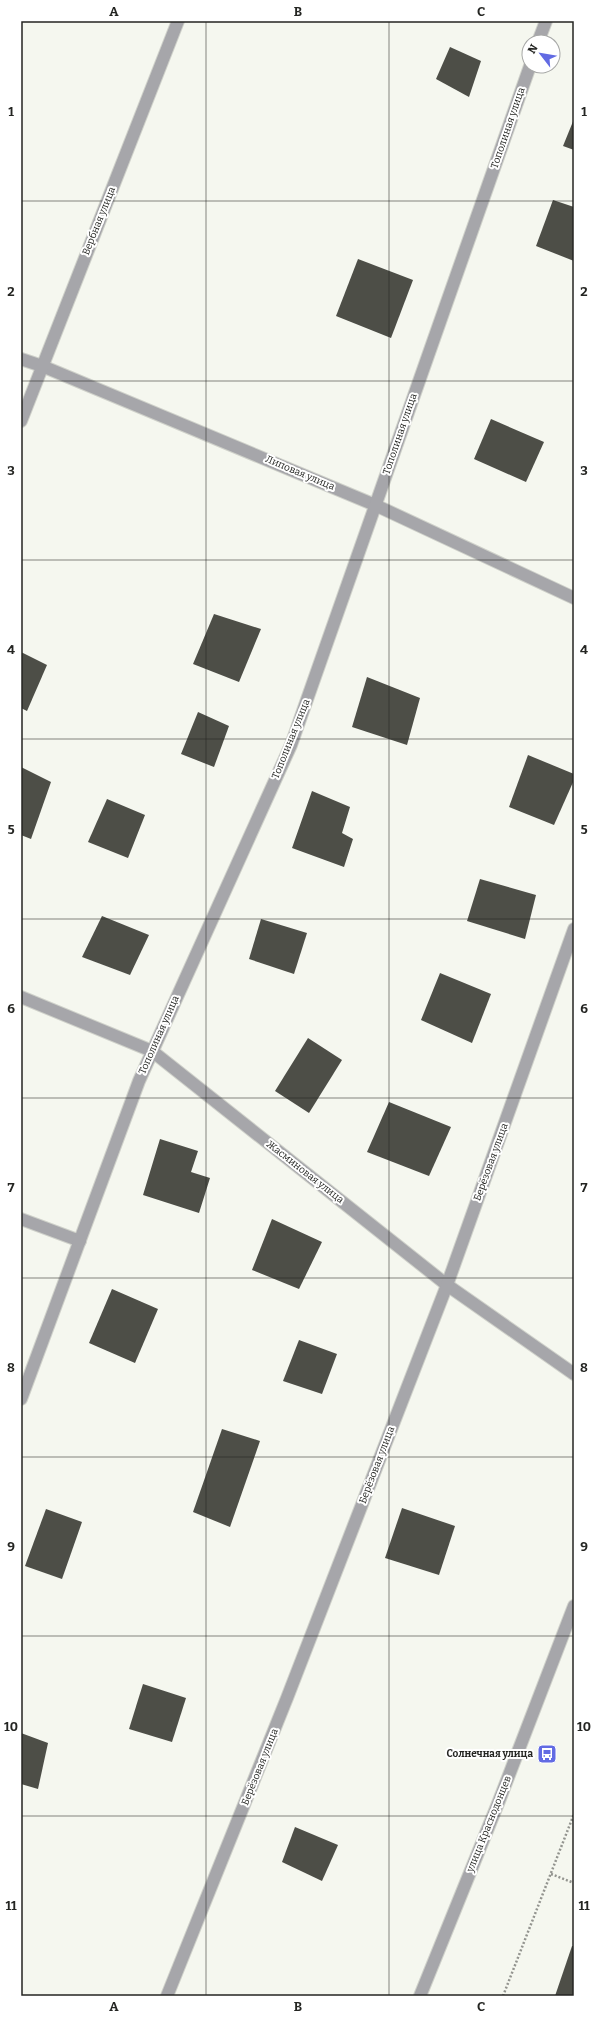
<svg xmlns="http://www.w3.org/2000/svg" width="595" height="2017" font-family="Bitter,serif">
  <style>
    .building { fill: #4d4e47 }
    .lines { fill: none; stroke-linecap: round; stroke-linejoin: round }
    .lane-casing { stroke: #cfd1ca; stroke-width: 14 }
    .street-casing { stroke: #cfd1ca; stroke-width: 14 }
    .path { stroke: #93948f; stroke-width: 2.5; stroke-dasharray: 2 2; stroke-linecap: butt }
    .lane { stroke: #a6a6aa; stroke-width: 12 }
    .street { stroke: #a6a6aa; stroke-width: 12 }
    .grid { fill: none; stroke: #242522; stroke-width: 1; stroke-opacity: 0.55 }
    .labels { text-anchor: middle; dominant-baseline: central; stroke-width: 4; stroke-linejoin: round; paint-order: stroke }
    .street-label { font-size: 10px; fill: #242522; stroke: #fff }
    .poi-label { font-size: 10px; font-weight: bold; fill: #242522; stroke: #fff; text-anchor: end }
    .neatline { fill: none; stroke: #242522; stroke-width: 1.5 }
    .grid-label { font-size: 13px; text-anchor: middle; font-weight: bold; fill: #242522 }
  </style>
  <rect width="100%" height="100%" fill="#f5f7ef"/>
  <g class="building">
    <path d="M 450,47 L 481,61 L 469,97 L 436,79 Z"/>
    <path d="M 574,119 L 574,150 L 563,146 Z"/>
    <path d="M 553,200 L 574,207 L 574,261 L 536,246 Z"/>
    <path d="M 358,259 L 413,280 L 391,338 L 336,316 Z"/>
    <path d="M 491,419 L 544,442 L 526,482 L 474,459 Z"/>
    <path d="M 214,614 L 261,629 L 239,682 L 193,664 Z"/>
    <path d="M 21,652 L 47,665 L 27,711 L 21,708 Z"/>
    <path d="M 367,677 L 420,698 L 407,745 L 352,727 Z"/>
    <path d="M 198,712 L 229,726 L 214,767 L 181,754 Z"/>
    <path d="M 528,755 L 574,774 L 574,780 L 554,825 L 509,807 Z"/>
    <path d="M 21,767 L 51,782 L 31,839 L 21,835 Z"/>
    <path d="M 312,791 L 350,807 L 342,833 L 353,839 L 344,867 L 292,848 Z"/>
    <path d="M 107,799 L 145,815 L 128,858 L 88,842 Z"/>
    <path d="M 480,879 L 536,895 L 525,939 L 467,921 Z"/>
    <path d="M 102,916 L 149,935 L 130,975 L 82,957 Z"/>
    <path d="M 261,919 L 307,933 L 294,974 L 249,959 Z"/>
    <path d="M 440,973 L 491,994 L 472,1043 L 421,1020 Z"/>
    <path d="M 308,1038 L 342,1060 L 309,1113 L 275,1091 Z"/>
    <path d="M 389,1102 L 451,1127 L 429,1176 L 367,1152 Z"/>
    <path d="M 160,1139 L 198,1151 L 191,1172 L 210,1178 L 199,1213 L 143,1195 Z"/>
    <path d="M 272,1219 L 322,1242 L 299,1289 L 252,1270 Z"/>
    <path d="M 112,1289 L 158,1309 L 135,1363 L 89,1343 Z"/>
    <path d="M 299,1340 L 337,1354 L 322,1394 L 283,1381 Z"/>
    <path d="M 222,1429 L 260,1441 L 230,1527 L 193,1512 Z"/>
    <path d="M 402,1508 L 455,1526 L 439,1575 L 385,1558 Z"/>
    <path d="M 46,1509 L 82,1522 L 62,1579 L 25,1566 Z"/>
    <path d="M 143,1684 L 186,1698 L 172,1742 L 129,1729 Z"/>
    <path d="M 21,1733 L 48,1743 L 38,1789 L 21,1784 Z"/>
    <path d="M 295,1827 L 338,1845 L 322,1881 L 282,1862 Z"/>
    <path d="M 572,1946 L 574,1946 L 574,1996 L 555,1996 Z"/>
  </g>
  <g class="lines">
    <defs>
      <path id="lane" d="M 21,1219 L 80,1241"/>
      <g id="street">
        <path d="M 538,42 L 546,21"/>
        <path d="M 21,359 L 42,366 L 375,505 L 574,598"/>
        <path d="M 21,421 L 178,21"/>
        <path d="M 21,997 L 152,1051 L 447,1285 L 574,1374"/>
        <path d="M 21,1399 L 139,1081 L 291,745 L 530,66"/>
        <path d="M 167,1996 L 287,1698 L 447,1285 L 574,929"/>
        <path d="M 420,1996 L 499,1801 L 574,1606"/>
      </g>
    </defs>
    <use href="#lane" class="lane-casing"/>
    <use href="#street" class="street-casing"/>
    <g class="path">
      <path d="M 551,1874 L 574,1883"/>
      <path d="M 503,1996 L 574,1814"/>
    </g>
    <use href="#lane" class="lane"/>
    <use href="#street" class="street"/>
  </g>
  <path class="grid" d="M 206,21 L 206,1996M 389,21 L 389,1996M 21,201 L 574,201M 21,381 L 574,381M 21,560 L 574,560M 21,739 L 574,739M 21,919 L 574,919M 21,1098 L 574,1098M 21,1278 L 574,1278M 21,1457 L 574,1457M 21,1636 L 574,1636M 21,1816 L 574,1816"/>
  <defs>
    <symbol id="bus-square" viewBox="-11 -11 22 22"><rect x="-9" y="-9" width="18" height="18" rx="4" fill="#626be3" stroke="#fff"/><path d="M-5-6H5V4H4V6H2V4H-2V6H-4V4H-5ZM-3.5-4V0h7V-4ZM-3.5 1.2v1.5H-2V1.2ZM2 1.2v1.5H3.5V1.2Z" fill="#fff"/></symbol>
  </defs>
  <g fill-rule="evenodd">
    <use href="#bus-square" x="536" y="1743" width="22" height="22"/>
  </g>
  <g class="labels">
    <g class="street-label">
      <text transform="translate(508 128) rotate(-71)">Тополиная улица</text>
      <text transform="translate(99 221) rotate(-68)">Вербная улица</text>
      <text transform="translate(400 434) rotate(-71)">Тополиная улица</text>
      <text transform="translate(300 473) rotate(23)">Липовая улица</text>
      <text transform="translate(291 739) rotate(-68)">Тополиная улица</text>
      <text transform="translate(159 1035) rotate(-66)">Тополиная улица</text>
      <text transform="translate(491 1162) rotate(-70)">Берёзовая улица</text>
      <text transform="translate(305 1172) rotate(38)">Жасминовая улица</text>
      <text transform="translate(377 1465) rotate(-69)">Берёзовая улица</text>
      <text transform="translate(260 1767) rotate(-68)">Берёзовая улица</text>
      <text transform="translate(489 1824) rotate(-68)">улица Краснодонцев</text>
    </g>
    <g class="poi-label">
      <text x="533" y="1754">Солнечная улица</text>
    </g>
  </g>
  <rect width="595" height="2017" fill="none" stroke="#ffffff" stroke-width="44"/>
  <g transform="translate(541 54) rotate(301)"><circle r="19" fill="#ffffff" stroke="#a7a8a7"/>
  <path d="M0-3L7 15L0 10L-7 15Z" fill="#626be3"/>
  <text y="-6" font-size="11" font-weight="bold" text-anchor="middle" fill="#242522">N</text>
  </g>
  <rect x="22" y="22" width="551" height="1973" class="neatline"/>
  <g class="grid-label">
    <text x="114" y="16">A</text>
    <text x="298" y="16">B</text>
    <text x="481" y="16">C</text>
    <text x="11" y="116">1</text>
    <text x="584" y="116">1</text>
    <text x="11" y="296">2</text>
    <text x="584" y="296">2</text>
    <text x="11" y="475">3</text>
    <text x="584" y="475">3</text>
    <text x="11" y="654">4</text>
    <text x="584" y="654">4</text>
    <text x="11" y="834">5</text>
    <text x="584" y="834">5</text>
    <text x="11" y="1013">6</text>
    <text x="584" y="1013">6</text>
    <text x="11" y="1192">7</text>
    <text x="584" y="1192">7</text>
    <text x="11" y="1372">8</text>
    <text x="584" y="1372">8</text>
    <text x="11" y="1551">9</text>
    <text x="584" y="1551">9</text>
    <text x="11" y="1731">10</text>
    <text x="584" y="1731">10</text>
    <text x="11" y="1910">11</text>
    <text x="584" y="1910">11</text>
    <text x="114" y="2011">A</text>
    <text x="298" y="2011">B</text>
    <text x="481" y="2011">C</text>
  </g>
</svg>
